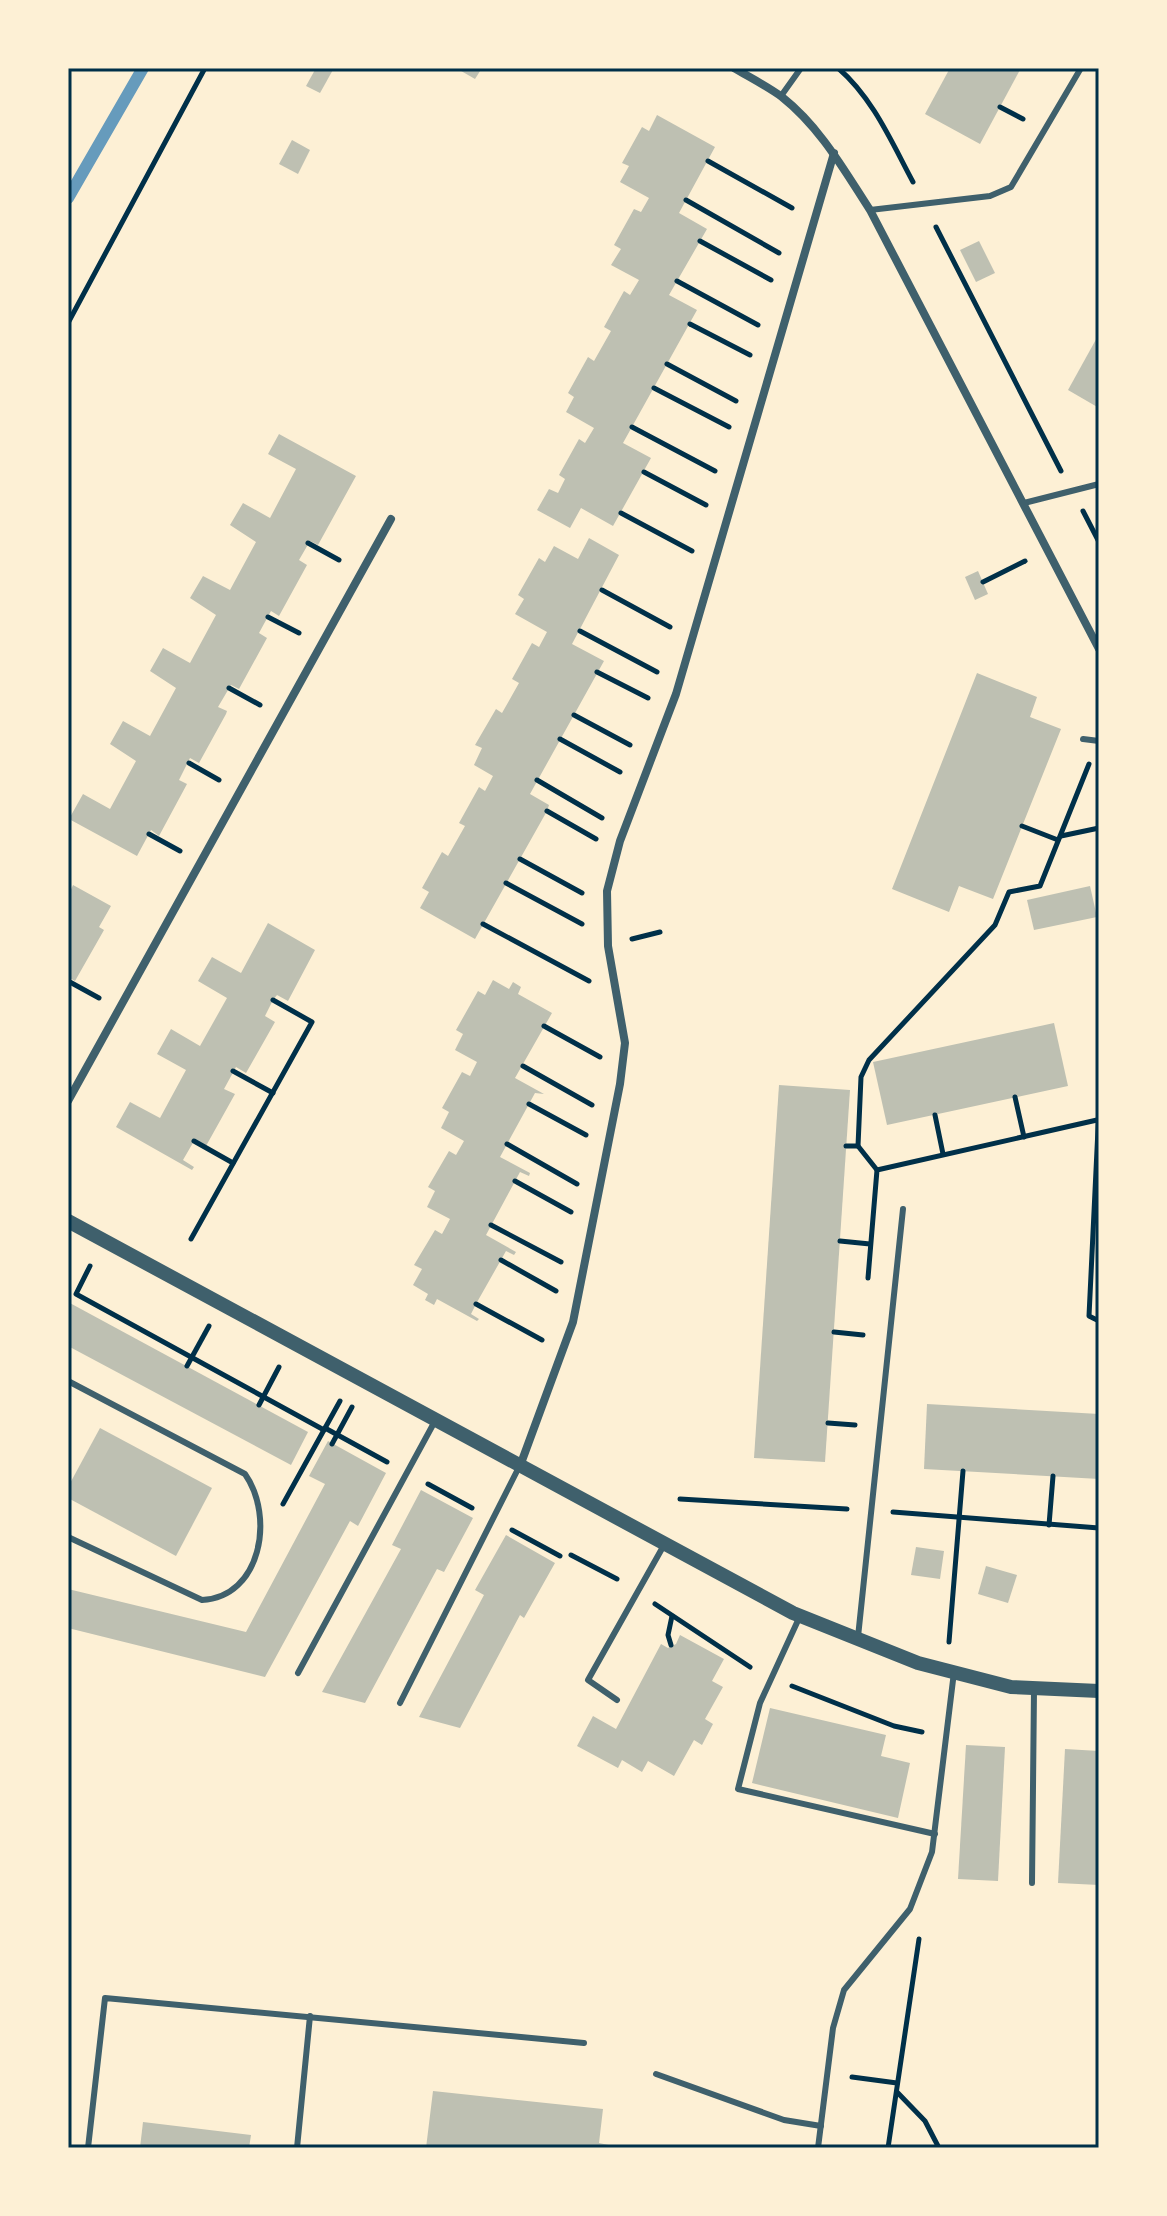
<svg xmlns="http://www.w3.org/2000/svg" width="1167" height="2216" font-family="'Crimson Pro',serif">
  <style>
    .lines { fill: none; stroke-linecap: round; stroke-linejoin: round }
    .stream { stroke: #669bbc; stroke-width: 12 }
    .building { fill: #bec0b2 }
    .path { stroke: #003049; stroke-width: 5 }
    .service { stroke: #3f606c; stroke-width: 6 }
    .minor { stroke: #3f606c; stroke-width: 8 }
    .tertiary { stroke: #3f606c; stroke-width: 14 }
    .neatline { fill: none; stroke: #003049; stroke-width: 3 }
  </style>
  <rect width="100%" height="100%" fill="#fdf0d5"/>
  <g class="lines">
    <path class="stream" d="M 68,198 L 143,68"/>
  </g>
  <g class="building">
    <path d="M 316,68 L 334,68 L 320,93 L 306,86 Z"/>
    <path d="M 456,68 L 482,68 L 475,79 Z"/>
    <path d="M 950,68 L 1021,68 L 980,144 L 925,114 Z"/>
    <path d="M 657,115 L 715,147 L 679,213 L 707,229 L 669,295 L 697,310 L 623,443 L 651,458 L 613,526 L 581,508 L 570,528 L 537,510 L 549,489 L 558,493 L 565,479 L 559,475 L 579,439 L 585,443 L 594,428 L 566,412 L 574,397 L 568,393 L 588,357 L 594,361 L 611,331 L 604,327 L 624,291 L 630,295 L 639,280 L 611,265 L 621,249 L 614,245 L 634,209 L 641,212 L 649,198 L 620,182 L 629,166 L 622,163 L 642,127 L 649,131 Z"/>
    <path d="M 292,140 L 310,150 L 298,174 L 279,164 Z"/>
    <path d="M 979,241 L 995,273 L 976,282 L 960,250 Z"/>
    <path d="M 1099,334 L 1099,408 L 1068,390 Z"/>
    <path d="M 279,434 L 356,476 L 318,545 L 310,541 L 299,560 L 307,565 L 279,616 L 271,611 L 259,633 L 267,638 L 239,689 L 231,685 L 218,707 L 227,711 L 226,714 L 199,763 L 190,758 L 179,780 L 187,784 L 159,836 L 151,830 L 137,856 L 69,819 L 83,794 L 110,809 L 136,761 L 110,744 L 123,721 L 150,736 L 176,688 L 150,671 L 163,648 L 190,663 L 216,615 L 190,598 L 203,576 L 230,590 L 256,542 L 230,525 L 243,503 L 270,518 L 296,469 L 268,454 Z"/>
    <path d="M 589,538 L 619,555 L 572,644 L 604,661 L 530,794 L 549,805 L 547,811 L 475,939 L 420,908 L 429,892 L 422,888 L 442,852 L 448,856 L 465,826 L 459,823 L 479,787 L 485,791 L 493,776 L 474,765 L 482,748 L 475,745 L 496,709 L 502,713 L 519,683 L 512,679 L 532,643 L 539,647 L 547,632 L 515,614 L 524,599 L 518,595 L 539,558 L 545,562 L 554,546 L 578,559 Z"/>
    <path d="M 978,571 L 988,594 L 975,600 L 965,577 Z"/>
    <path d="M 977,673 L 1037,697 L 1030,717 L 1061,729 L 993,899 L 959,886 L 949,912 L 892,889 Z"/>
    <path d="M 73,885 L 111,906 L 99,927 L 104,930 L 75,981 L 68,977 L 68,896 Z"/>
    <path d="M 1090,886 L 1097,917 L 1034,930 L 1027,900 Z"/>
    <path d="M 268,923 L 315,950 L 288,1001 L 277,995 L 273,1000 L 265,1016 L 275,1022 L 246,1073 L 236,1067 L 224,1089 L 235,1094 L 206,1146 L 194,1141 L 183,1160 L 194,1167 L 192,1170 L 116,1127 L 130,1102 L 160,1118 L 186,1070 L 157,1054 L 171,1029 L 200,1046 L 227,998 L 198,981 L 212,957 L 241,973 Z"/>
    <path d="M 493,980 L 509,989 L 513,982 L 521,987 L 518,994 L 552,1013 L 515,1078 L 544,1094 L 535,1093 L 500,1157 L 530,1173 L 529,1176 L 520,1172 L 486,1235 L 516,1252 L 514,1255 L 506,1251 L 476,1304 L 471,1314 L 479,1319 L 477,1321 L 437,1299 L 434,1305 L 425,1300 L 428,1294 L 413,1285 L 422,1269 L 414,1265 L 435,1230 L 442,1234 L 450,1219 L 427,1207 L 435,1191 L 428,1187 L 449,1151 L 456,1155 L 464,1141 L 441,1128 L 449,1112 L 442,1108 L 462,1072 L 470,1076 L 477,1062 L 455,1050 L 463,1034 L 456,1030 L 478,991 L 485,995 Z"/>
    <path d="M 1054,1023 L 1068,1086 L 887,1125 L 873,1062 Z"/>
    <path d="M 779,1085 L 850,1090 L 825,1462 L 754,1458 Z"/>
    <path d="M 68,1302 L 308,1432 L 291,1465 L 68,1346 Z"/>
    <path d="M 927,1404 L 1099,1414 L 1099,1479 L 924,1469 Z"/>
    <path d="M 100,1428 L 212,1488 L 176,1556 L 68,1498 L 68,1487 Z"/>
    <path d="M 328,1441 L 386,1473 L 358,1526 L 350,1521 L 265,1677 L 68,1628 L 68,1589 L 246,1632 L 325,1484 L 309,1476 Z"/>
    <path d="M 421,1490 L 473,1518 L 444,1572 L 437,1569 L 365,1703 L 322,1692 L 401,1549 L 392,1545 Z"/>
    <path d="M 506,1535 L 555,1563 L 524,1618 L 520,1615 L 460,1728 L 419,1717 L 484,1595 L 475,1590 Z"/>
    <path d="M 916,1547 L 944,1551 L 940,1579 L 911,1575 Z"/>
    <path d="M 986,1566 L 1017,1575 L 1008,1603 L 978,1594 Z"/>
    <path d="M 680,1635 L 724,1659 L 712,1681 L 723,1687 L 705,1719 L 713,1724 L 702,1745 L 694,1740 L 674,1776 L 648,1761 L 642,1772 L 622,1760 L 618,1768 L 577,1746 L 593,1716 L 616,1729 L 661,1644 L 668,1648 L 676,1644 Z"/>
    <path d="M 770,1708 L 886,1735 L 881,1756 L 910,1763 L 898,1818 L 752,1783 Z"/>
    <path d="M 966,1745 L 1005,1747 L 998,1881 L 958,1879 Z"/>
    <path d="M 1065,1749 L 1099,1751 L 1099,1885 L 1058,1883 Z"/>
    <path d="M 433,2091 L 603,2109 L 599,2143 L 623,2148 L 426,2148 Z"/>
    <path d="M 143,2122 L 251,2135 L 249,2148 L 140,2148 Z"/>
  </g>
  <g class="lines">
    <g class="path">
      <path d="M 838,68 C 873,98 892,143 913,182"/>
      <path d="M 1000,107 L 1023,119"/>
      <path d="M 708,161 L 792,208"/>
      <path d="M 686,200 L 779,253"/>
      <path d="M 936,227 L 1061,471"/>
      <path d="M 700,241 L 771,280"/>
      <path d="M 677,281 L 758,325"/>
      <path d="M 68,323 L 205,68"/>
      <path d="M 690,324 L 750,355"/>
      <path d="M 667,364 L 736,401"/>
      <path d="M 654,388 L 729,427"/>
      <path d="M 632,427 L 715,471"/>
      <path d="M 644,472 L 706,505"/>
      <path d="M 1083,511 L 1099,542"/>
      <path d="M 621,513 L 692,551"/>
      <path d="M 308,543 L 339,560"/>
      <path d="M 983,582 L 1025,561"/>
      <path d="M 602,590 L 670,627"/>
      <path d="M 268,617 L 299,633"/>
      <path d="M 580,631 L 657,672"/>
      <path d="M 597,672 L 648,698"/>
      <path d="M 229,688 L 260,705"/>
      <path d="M 574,715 L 630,745"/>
      <path d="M 560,739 L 620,772"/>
      <path d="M 189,763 L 219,780"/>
      <path d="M 537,780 L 602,818"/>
      <path d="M 547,811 L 596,839"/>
      <path d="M 1022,826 L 1058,840"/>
      <path d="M 149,834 L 180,851"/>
      <path d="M 1061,836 L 1099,828"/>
      <path d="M 1099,851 L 1099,864"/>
      <path d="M 520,859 L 582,893"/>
      <path d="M 506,883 L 582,924"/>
      <path d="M 483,924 L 589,981"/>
      <path d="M 632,939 L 660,932"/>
      <path d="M 68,981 L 99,998"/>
      <path d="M 544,1026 L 600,1057"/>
      <path d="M 523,1066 L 592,1105"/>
      <path d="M 233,1071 L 273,1093"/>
      <path d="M 1015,1097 L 1024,1137"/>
      <path d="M 529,1104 L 586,1135"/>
      <path d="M 1099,1108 L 1089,1316 L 1099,1321"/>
      <path d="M 935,1115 L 943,1154"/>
      <path d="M 194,1141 L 233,1163"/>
      <path d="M 507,1144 L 577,1184"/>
      <path d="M 846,1146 L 858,1146"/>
      <path d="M 877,1170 L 858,1146 L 861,1077 L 869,1060 L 995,925 L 1009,892 L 1040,886 L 1089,764"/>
      <path d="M 515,1181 L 571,1212"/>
      <path d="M 491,1225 L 561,1262"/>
      <path d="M 191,1239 L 312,1022 L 273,1000"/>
      <path d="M 840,1241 L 870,1244"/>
      <path d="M 501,1260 L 556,1291"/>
      <path d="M 90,1266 L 76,1294 L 324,1430"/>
      <path d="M 868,1278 L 877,1170 L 1097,1120"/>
      <path d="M 476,1304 L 542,1340"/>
      <path d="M 834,1332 L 863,1335"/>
      <path d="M 187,1366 L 209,1326"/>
      <path d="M 259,1405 L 279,1367"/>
      <path d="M 828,1423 L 855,1425"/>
      <path d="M 325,1428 L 387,1462"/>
      <path d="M 332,1444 L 352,1407"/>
      <path d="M 428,1484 L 472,1508"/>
      <path d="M 680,1499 L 847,1509"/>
      <path d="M 283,1504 L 340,1401"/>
      <path d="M 893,1512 L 1099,1528"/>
      <path d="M 1049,1525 L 1053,1476"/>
      <path d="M 512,1530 L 560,1556"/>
      <path d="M 571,1555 L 617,1579"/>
      <path d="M 655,1604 L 750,1667"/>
      <path d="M 949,1642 L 963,1471"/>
      <path d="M 671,1645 L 668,1635 L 672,1616"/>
      <path d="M 792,1686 L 894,1726 L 922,1732"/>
      <path d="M 852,2077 L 897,2083"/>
      <path d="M 897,2092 L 925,2121 L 939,2148"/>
      <path d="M 888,2148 L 919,1939"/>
    </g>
    <g class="service">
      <path d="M 781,96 L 801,68"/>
      <path d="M 870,210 L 990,196 L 1011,187 L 1081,68"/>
      <path d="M 1024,503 L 1099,484"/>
      <path d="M 1083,739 L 1099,741"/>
      <path d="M 68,1381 L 245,1474 C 275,1517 261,1597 202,1600 L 68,1537"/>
      <path d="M 800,1616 L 760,1703 L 738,1789 L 935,1834"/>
      <path d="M 858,1637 L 903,1209"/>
      <path d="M 298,1673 L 435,1421"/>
      <path d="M 617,1700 L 588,1680 L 664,1545"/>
      <path d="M 400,1703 L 519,1467"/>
      <path d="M 1032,1883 L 1034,1690"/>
      <path d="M 656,2074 L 784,2120 L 821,2126"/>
      <path d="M 88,2148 L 105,1998 L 584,2043"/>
      <path d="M 297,2148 L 310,2016"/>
      <path d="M 818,2148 L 833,2028 L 844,1990 L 910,1909 L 932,1852 L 954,1672"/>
    </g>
    <g class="minor">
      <path d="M 734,68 C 749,77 767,86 782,97 C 820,127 844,170 870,210 L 1099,649"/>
      <path d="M 68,1101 L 391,519"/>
      <path d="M 520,1466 L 573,1322 L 620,1084 L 625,1043 L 608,946 L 607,891 L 620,841 L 676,694 L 834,153"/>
    </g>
    <path class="tertiary" d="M 68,1221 L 793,1613 L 918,1663 L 1011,1687 L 1099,1691"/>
  </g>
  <rect width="1167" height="2216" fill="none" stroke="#fdf0d5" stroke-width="140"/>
  <rect x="70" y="70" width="1027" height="2076" class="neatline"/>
</svg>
